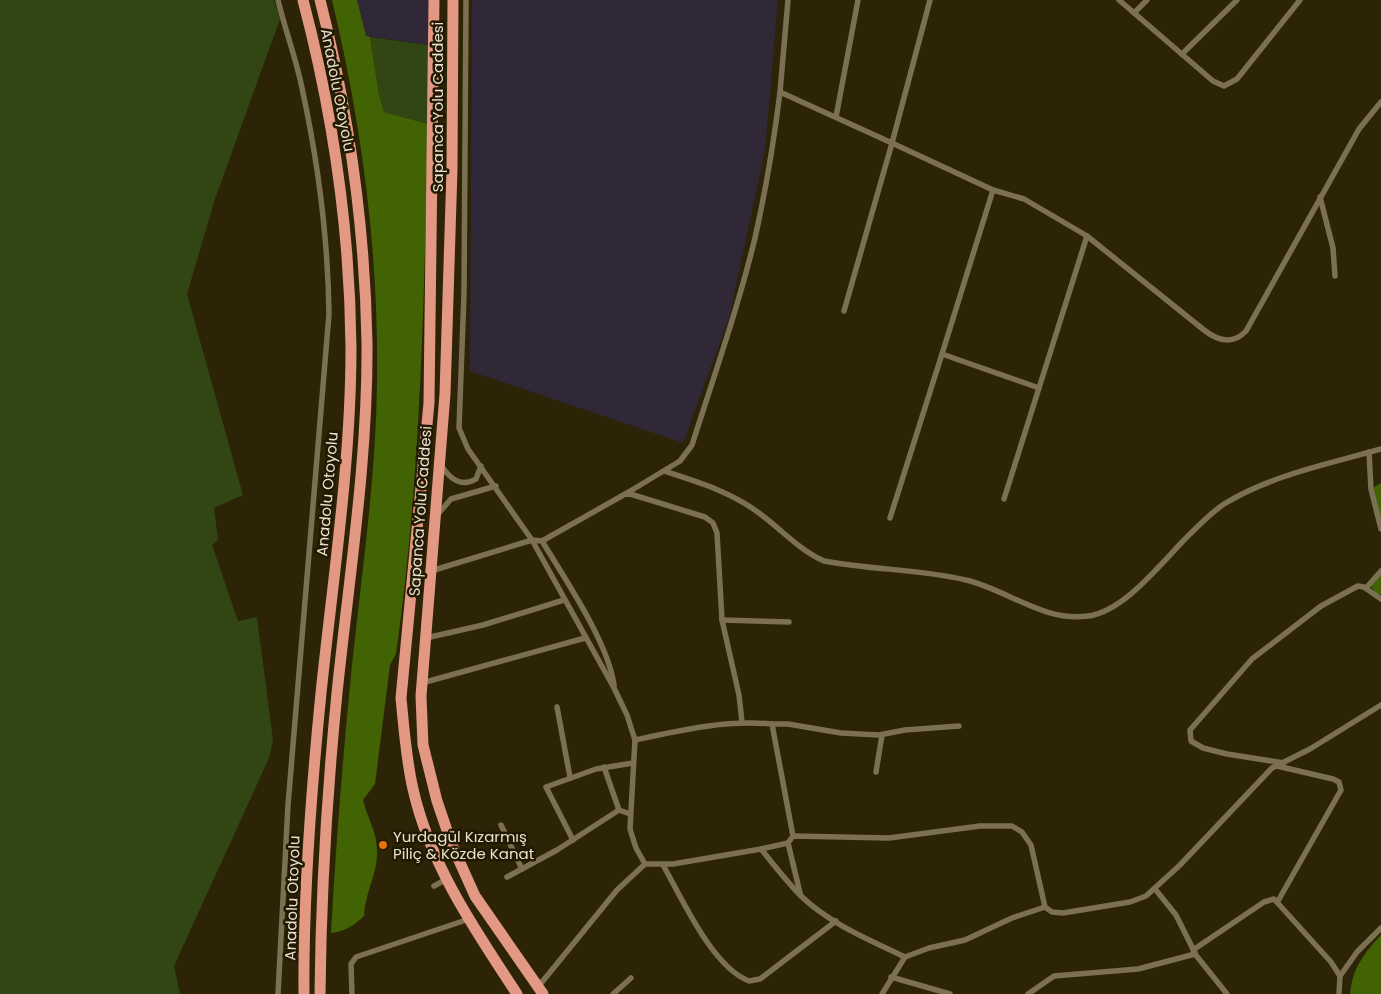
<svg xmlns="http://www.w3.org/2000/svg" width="1381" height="994" font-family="Poppins,sans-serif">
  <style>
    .industrial { fill: #302737 }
    .green { fill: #314613 }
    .forest { fill: #426303 }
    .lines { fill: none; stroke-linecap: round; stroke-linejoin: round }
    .street { stroke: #7c7053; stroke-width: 5.5 }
    .highway { stroke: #e29882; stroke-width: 11 }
    .food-dot { fill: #e8710a; stroke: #231900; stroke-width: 2 }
    .labels { text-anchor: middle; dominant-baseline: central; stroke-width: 5; stroke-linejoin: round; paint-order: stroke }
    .street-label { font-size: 15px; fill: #e9e2d2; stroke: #231900 }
    .poi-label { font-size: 15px; fill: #e9e2d2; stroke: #231900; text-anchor: start }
  </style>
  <rect width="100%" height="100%" fill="#2d2306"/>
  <g class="industrial">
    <path d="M 357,0 L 429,0 L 428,45 L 366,36 Z"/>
    <path d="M 472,0 L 778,0 L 765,151 L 729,318 L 683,443 L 470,371 Z"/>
  </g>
  <g class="green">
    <path d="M 0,0 L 274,0 L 280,19 L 215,199 L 187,294 L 243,495 L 214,508 L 218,540 L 212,545 L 238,621 L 257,617 L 273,740 L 269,758 L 254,791 L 174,966 L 180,994 L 0,994 Z"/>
    <path d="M 370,37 L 428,45 L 428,124 L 384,112 L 379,95 Z"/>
  </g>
  <g class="forest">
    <path d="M 332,0 L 357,0 L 366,36 L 370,37 L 379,95 L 384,112 L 428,124 C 424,301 421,478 396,654 L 390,665 L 375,784 L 363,800 C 368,821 378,832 377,855 C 377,874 365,893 364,916 C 355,925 344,932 331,933 C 336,843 343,754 352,665 C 362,571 376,477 377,383 C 379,253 362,126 332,0 Z"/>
    <path d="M 1381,483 L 1381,529 L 1371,489 Z"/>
    <path d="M 1381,571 L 1381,595 L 1376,593 L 1369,584 Z"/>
    <path d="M 1381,935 L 1381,994 L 1350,994 C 1352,969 1364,953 1381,935 Z"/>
  </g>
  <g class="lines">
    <g class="street">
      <path d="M 278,0 C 285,30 296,58 302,88 C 318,162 328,237 329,314 L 288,805 L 278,994"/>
      <path d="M 466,0 L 464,294 L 459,428 L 468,449 L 532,540 L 614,688 L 627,715 L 635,740 L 630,829 L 636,848 L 645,864"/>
      <path d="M 930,0 L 892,143 L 993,190 L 1024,199 L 1065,223 L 1087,236 L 1204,330 C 1218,341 1233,345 1246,331 L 1359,129 L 1381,102"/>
      <path d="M 1119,0 L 1213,81 L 1224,86 L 1237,79 L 1300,0"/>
      <path d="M 1134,13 L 1147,0"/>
      <path d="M 1182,54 L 1237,0"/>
      <path d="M 780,92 L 788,0"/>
      <path d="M 836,117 L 858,0"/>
      <path d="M 993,190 L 942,354 L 1039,388 L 1087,236"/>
      <path d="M 1320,197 L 1333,248 L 1335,276"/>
      <path d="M 1369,452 L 1371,489 L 1381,529"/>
      <path d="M 441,465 C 449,478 461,488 476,479 L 481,466"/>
      <path d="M 664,471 C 698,482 731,492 759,513 C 781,529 799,550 824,561 C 871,570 920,569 966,580 C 1008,590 1043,622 1088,616 C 1126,611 1164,559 1190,534 C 1201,523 1212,512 1224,504 C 1271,475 1329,464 1381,449"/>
      <path d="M 627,493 L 680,461 L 692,445 C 714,376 738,308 755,238 C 766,189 774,141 780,92 L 892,143 L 844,311"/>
      <path d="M 1004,499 L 1039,388"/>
      <path d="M 437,515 L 451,499 L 496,486"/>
      <path d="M 890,518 L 942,354"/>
      <path d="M 542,541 C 565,579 608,642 614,685"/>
      <path d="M 431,571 L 532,540 L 542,541 L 627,493 L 705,517 L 713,523 L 717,533 L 722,620 L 739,695 L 742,722"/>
      <path d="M 1366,588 L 1381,571"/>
      <path d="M 722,620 L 789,622"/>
      <path d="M 426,638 L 483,625 L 564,600"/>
      <path d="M 422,683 L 585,638"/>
      <path d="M 557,707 L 570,777"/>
      <path d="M 772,724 L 788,724 L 841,733 L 879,735 L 905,730 L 959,726"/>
      <path d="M 635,740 C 681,730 725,720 772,724 L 793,836"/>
      <path d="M 1284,763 L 1227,754 L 1203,748 L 1191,741 L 1190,730 L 1252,659 L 1321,606 L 1358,586 L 1364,587 L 1381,599"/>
      <path d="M 1277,766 L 1333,779 L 1339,782 L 1341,790 L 1278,901"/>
      <path d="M 604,767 L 619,810 L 630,814"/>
      <path d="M 876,772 L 882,735"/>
      <path d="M 501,825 L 522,869"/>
      <path d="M 573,840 L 546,787 L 596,769 L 633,763"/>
      <path d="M 788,843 L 800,893"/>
      <path d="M 761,849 C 774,865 787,882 801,896 C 830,924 870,940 905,957 L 882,994"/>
      <path d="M 663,865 C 682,898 712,967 749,981 L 760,979 L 836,921"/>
      <path d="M 507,877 L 557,850 L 619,810"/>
      <path d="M 434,886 L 447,879"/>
      <path d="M 1155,889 L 1176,915 L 1195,953"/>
      <path d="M 1193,950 L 1264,902 L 1274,899 L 1331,962 L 1340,976"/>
      <path d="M 905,957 L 929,948 L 965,940 L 1012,918 L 1045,907"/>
      <path d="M 891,977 L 950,994"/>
      <path d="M 538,987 L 617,890 L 645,864 L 673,864 L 761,849 L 788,843 L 793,836 L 889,838 L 980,826 L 1012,826 L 1022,832 L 1031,845 L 1045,907 L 1052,912 L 1063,913 L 1130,902 L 1146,896 L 1180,865 L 1272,768 L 1310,749 L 1381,705"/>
      <path d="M 352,994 L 351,964 L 356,957 L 469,919"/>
      <path d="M 613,994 L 631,978"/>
      <path d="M 1028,994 L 1054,976 L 1138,969 L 1195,954 L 1227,994"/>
      <path d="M 1339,994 L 1340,976 L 1357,952 L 1381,928"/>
    </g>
    <g class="highway">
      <path d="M 303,0 C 333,114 350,230 351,348 C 351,463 333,578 321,693 C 311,793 303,894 304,994"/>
      <path d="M 434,0 L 429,403 L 401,698 C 404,728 406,759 413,789 C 430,865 475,930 517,994"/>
      <path d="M 453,0 L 452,169 L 445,394 L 421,696 L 423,745 L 437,801 L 452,845 L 475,896 L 543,994"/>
      <path d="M 320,994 C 321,893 327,793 337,693 C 349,577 368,460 367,343 C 365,226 349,113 320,0"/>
    </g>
  </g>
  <circle class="food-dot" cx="383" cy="845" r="5"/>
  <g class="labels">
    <g class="street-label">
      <text transform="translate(338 90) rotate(79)">Anadolu Otoyolu</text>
      <text transform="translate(437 107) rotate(-90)">Sapanca Yolu Caddesi</text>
      <text transform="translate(327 494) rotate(-85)">Anadolu Otoyolu</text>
      <text transform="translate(420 511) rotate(-86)">Sapanca Yolu Caddesi</text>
      <text transform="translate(292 898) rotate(-88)">Anadolu Otoyolu</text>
    </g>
    <g class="poi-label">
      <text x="393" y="836">Yurdagül Kızarmış<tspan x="393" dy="17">Piliç &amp; Közde Kanat</tspan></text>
    </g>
  </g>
</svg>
